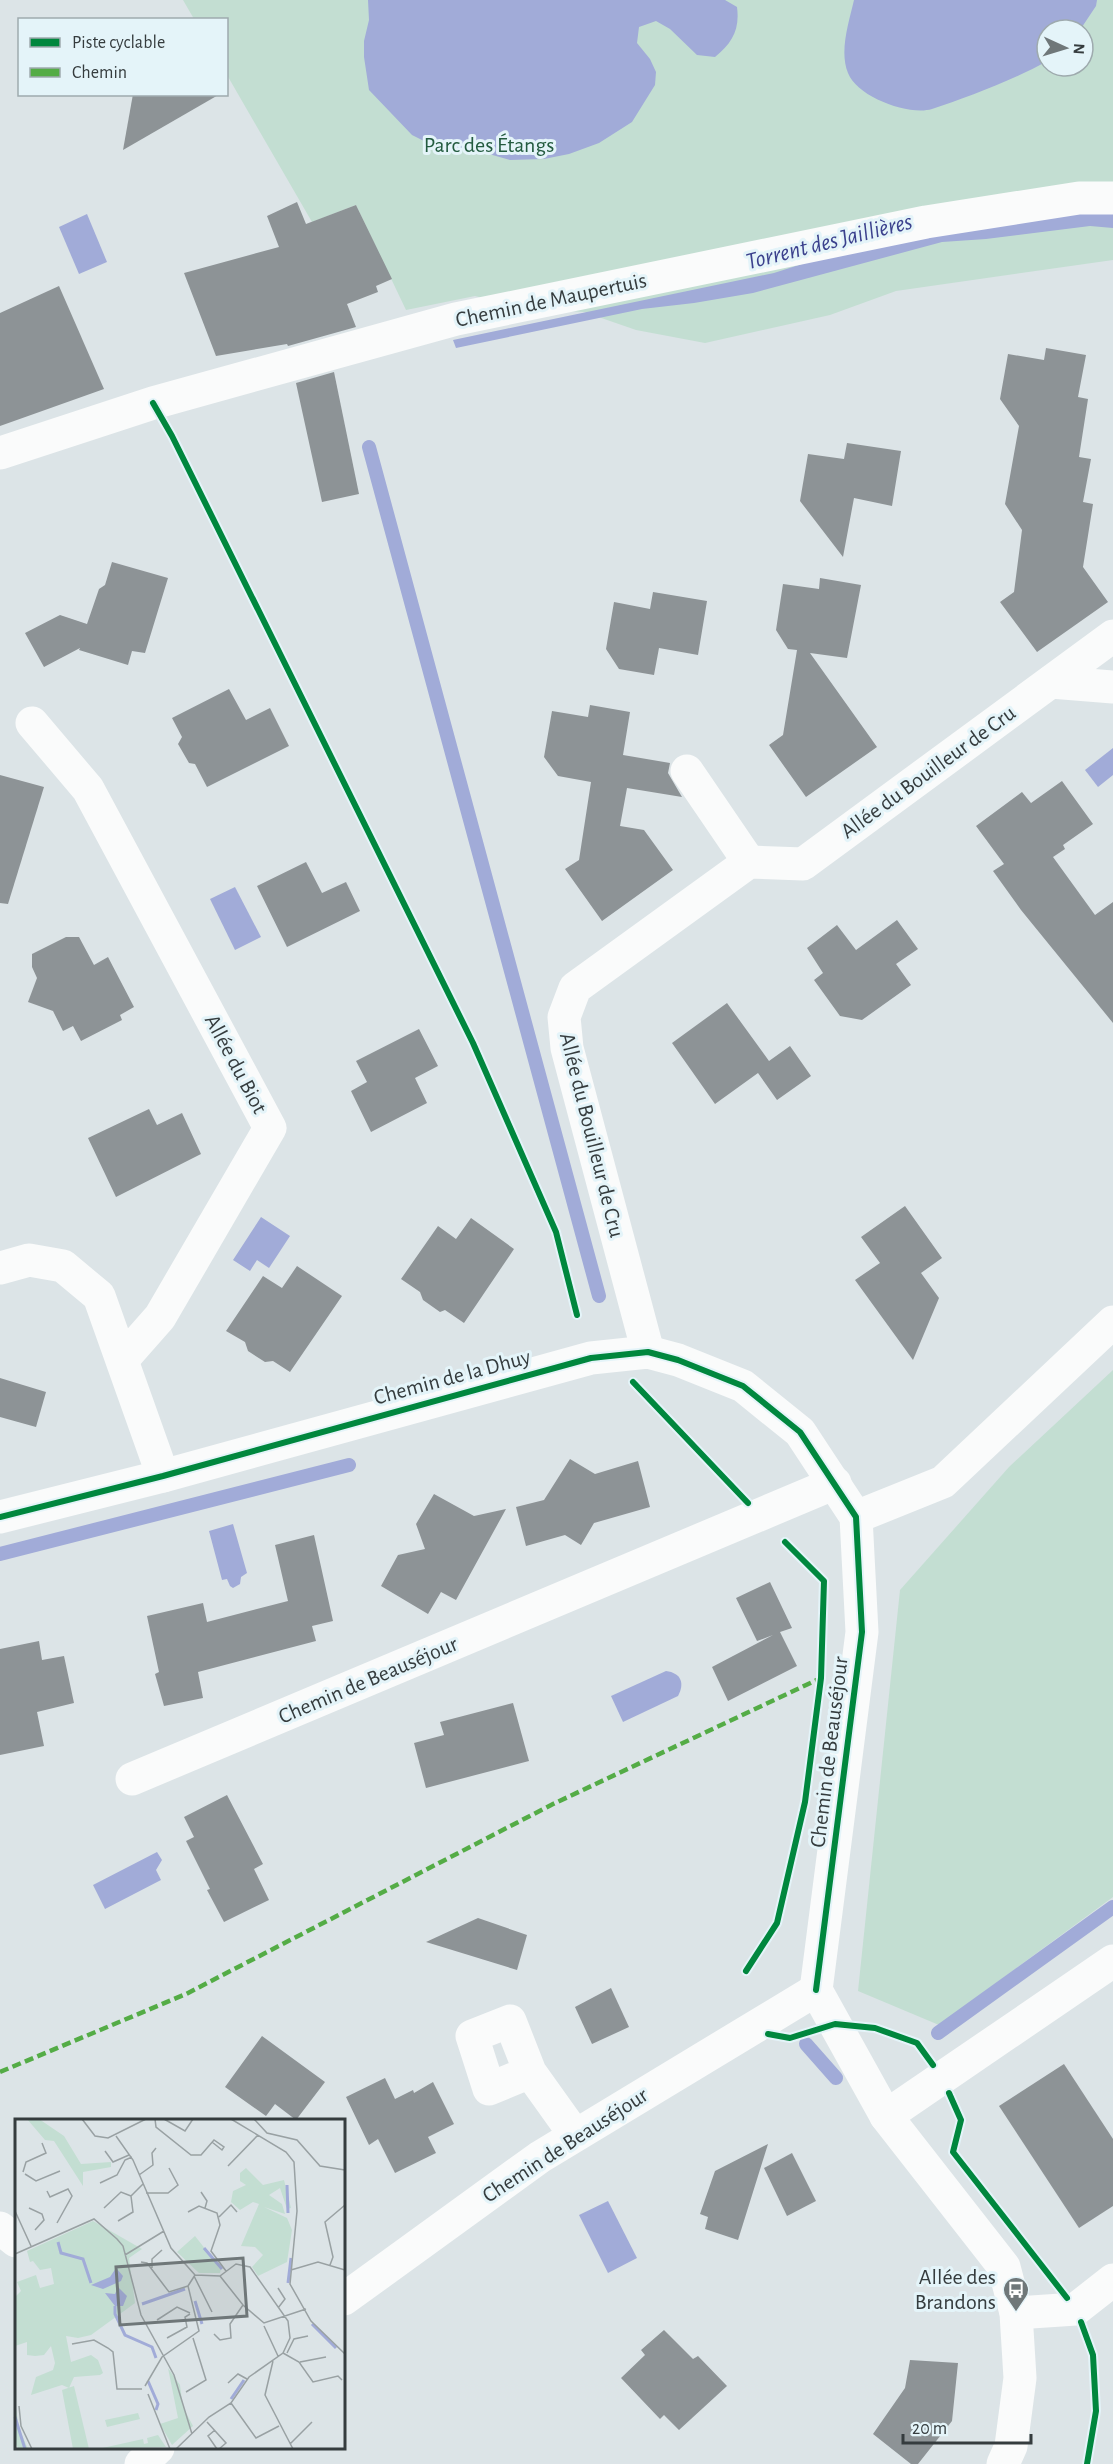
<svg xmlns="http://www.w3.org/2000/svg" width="1113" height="2464" font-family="'Alegreya Sans',sans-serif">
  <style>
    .green { fill: #c3ded2; fill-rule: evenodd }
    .water { fill: #a1abd8 }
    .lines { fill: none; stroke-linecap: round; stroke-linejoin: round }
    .stream { stroke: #a1abd8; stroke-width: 14 }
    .building { fill: #8d9396 }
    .minor { stroke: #fafbfb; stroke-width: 33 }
    .quiet { stroke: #54ac46; stroke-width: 4.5; stroke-dasharray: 9 4.5; stroke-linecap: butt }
    .cycleway-casing { stroke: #e4f4f9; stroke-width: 10 }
    .cycleway { stroke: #00873e; stroke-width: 6 }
    .labels { text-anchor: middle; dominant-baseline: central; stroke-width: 6; stroke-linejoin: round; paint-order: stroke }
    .park-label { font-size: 22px; fill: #235b3f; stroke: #e4f4f9 }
    .street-label { font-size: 22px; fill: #353c3e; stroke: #e4f4f9 }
    .poi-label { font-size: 22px; fill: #353c3e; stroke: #e4f4f9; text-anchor: end }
    .water-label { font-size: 24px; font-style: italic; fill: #3b418d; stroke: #e4f4f9 }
    .inset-river { fill: none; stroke: #a1abd8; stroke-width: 3 }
    .inset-road { fill: none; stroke: #99a1a3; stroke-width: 1.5 }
    .view { fill: #6f7779; fill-opacity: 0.15; stroke: #6f7779; stroke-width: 3 }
    .inset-edge { fill: none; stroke: #353c3e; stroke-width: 3 }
  </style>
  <rect width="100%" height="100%" fill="#dce4e7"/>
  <g class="green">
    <path d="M 183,0 L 1113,0 L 1113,260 L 896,291 L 830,315 L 705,343 L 636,330 L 584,312 L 522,308 L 475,296 L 406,310 L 356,205 L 312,222 L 227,75 L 226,20 L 194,19 ZM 1047,30 L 1083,30 L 1083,66 L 1047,66 Z"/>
    <path d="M 1113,1370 L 1113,1897 L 939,2025 L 858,1991 L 900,1590 L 1009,1467 Z"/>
  </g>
  <g class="water">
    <path d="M 368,0 L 725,0 L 737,7 C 740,30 732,43 715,57 L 697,55 L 670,29 L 656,21 L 639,27 L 637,43 L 650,59 L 656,72 L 655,85 L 632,122 L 599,143 L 569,154 L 544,159 L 510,160 L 482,152 L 436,147 L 412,135 L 369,90 L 364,57 L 364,41 L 369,20 Z"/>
    <path d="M 854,0 L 1097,0 L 1096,6 L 1080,30 L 1047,30 L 1047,61 C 1016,79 966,98 932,109 C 909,116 857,97 848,73 C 839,51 849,22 854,0 Z"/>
    <path d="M 1113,213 L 1113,228 L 1090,226 L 986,239 L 942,242 L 753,293 L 694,303 L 642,309 L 456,348 L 453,340 L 774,273 L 827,256 L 1057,214 Z"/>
    <path d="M 87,214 L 107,262 L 79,274 L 59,227 Z"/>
    <path d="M 1113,748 L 1113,775 L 1098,787 L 1085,770 Z"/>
    <path d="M 235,887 L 261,937 L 235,950 L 210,899 Z"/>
    <path d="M 261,1217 L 290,1236 L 269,1268 L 257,1260 L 250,1271 L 233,1260 Z"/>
    <path d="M 233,1524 L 247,1573 L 241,1577 L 240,1584 L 233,1588 L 230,1586 L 227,1579 L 222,1580 L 209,1531 Z"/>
    <path d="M 666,1671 C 681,1673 685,1683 678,1696 L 623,1722 L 611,1696 Z"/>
    <path d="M 157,1852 L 162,1860 L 156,1870 L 161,1880 L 105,1909 L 93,1885 Z"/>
    <path d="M 608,2201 L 637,2258 L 608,2273 L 579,2215 Z"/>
  </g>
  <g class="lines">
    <g class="stream">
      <path d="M 369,447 L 599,1296"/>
      <path d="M 0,1554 L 349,1465"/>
      <path d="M 938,2033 L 1113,1907"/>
      <path d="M 806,2044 L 836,2078"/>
    </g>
  </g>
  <g class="building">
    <path d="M 133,94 L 220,94 L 123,150 Z"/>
    <path d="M 297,202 L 306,224 L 356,205 L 392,279 L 376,286 L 378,292 L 347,304 L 356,327 L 288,346 L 287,344 L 216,356 L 184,273 L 279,247 L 267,216 Z"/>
    <path d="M 59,286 L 104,389 L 0,426 L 0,313 Z"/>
    <path d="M 1046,348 L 1086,355 L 1078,397 L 1088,399 L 1079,457 L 1091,459 L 1083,502 L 1093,504 L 1083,567 L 1108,602 L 1037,652 L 1000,602 L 1014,592 L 1022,530 L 1005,504 L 1019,426 L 1000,399 L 1008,354 L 1044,360 Z"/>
    <path d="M 334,372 L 359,494 L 322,502 L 296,383 Z"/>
    <path d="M 847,443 L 901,451 L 892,506 L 854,498 L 843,557 L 800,501 L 808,454 L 844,459 Z"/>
    <path d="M 112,562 L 168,578 L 145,653 L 132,651 L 128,665 L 79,650 L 80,648 L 44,667 L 25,633 L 60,615 L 87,624 L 99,589 L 105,585 Z"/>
    <path d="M 820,578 L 861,585 L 847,658 L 810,653 L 877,747 L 806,797 L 769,745 L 783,735 L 797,650 L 788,649 L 776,630 L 783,584 L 819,589 Z"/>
    <path d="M 653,592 L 707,601 L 698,655 L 659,648 L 654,675 L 619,669 L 606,649 L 614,602 L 650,609 Z"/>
    <path d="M 229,689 L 246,720 L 270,708 L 289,746 L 207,787 L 195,764 L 189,763 L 178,744 L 182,737 L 172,718 Z"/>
    <path d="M 590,705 L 630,712 L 623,755 L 670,763 L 668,773 L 682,797 L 627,788 L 620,826 L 644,830 L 673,870 L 602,921 L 565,869 L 579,860 L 591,782 L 558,776 L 544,757 L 552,711 L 588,717 Z"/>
    <path d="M 0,775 L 44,787 L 8,904 L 0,903 Z"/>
    <path d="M 1062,781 L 1093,824 L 1063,845 L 1065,849 L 1053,857 L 1095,915 L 1113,902 L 1113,1023 L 1021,910 L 993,871 L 1004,864 L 976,826 L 1022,792 L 1031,803 Z"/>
    <path d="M 306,862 L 322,893 L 346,882 L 360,911 L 287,947 L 257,886 Z"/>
    <path d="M 897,920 L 918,949 L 896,964 L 911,985 L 862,1020 L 840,1016 L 814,980 L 823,973 L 807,948 L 837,925 L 856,950 Z"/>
    <path d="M 66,937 L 79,937 L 94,965 L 108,957 L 134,1007 L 120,1015 L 122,1020 L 81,1041 L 73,1026 L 63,1031 L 53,1011 L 28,1002 L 37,978 L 32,967 L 32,954 Z"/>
    <path d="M 727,1003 L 769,1061 L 790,1046 L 811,1076 L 777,1100 L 758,1073 L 715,1104 L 672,1043 Z"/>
    <path d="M 419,1029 L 438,1066 L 415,1078 L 427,1103 L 371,1132 L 351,1091 L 367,1082 L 356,1061 Z"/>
    <path d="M 149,1109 L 157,1125 L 182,1113 L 201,1154 L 116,1197 L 88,1138 Z"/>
    <path d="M 905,1206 L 942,1258 L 921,1273 L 939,1298 L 913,1360 L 855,1280 L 880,1263 L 861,1237 Z"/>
    <path d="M 471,1218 L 514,1249 L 464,1323 L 445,1310 L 440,1312 L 423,1300 L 420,1292 L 401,1279 L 438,1226 L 456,1239 Z"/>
    <path d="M 297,1266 L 342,1296 L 290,1372 L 273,1361 L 265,1362 L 248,1351 L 245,1342 L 226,1331 L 263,1276 L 282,1288 Z"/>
    <path d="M 0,1378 L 46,1392 L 36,1427 L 0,1417 Z"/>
    <path d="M 570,1459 L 595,1474 L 638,1461 L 650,1507 L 594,1523 L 581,1545 L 565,1535 L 526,1546 L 516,1507 L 544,1500 Z"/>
    <path d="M 434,1494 L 474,1516 L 506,1509 L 456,1600 L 441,1592 L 428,1614 L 381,1586 L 398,1555 L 425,1549 L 416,1524 Z"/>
    <path d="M 314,1535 L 333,1621 L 312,1626 L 316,1641 L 198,1672 L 203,1698 L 164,1706 L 155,1674 L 159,1672 L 147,1616 L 203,1603 L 207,1622 L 288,1601 L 275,1545 Z"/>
    <path d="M 770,1582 L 792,1628 L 780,1632 L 797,1666 L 728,1701 L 712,1667 L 773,1635 L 757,1641 L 736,1598 Z"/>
    <path d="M 39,1641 L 42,1660 L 64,1656 L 74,1703 L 37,1712 L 44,1746 L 0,1755 L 0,1649 Z"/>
    <path d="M 513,1703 L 529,1761 L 426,1788 L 414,1743 L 444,1735 L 440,1722 Z"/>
    <path d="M 227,1795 L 263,1864 L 254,1869 L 269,1900 L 224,1922 L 207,1890 L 210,1889 L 186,1841 L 194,1837 L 184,1817 Z"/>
    <path d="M 478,1918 L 527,1935 L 517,1970 L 426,1942 Z"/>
    <path d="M 611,1988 L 629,2027 L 592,2044 L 575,2007 Z"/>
    <path d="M 262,2036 L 325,2082 L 296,2120 L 275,2104 L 266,2116 L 225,2087 Z"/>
    <path d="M 1064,2064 L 1113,2139 L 1113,2206 L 1079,2228 L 999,2106 Z"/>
    <path d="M 385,2078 L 395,2099 L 413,2090 L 414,2093 L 433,2082 L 454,2124 L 428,2137 L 436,2153 L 395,2173 L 378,2139 L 369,2145 L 346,2097 Z"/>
    <path d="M 768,2144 L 738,2240 L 705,2229 L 708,2217 L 700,2214 L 715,2171 Z"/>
    <path d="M 792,2153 L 816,2201 L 787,2216 L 764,2168 Z"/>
    <path d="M 664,2330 L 693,2359 L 698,2356 L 727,2386 L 679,2430 L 664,2415 L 660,2419 L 621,2378 L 645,2355 L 641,2350 Z"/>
    <path d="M 910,2360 L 958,2363 L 952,2421 L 918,2464 L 911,2464 L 873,2434 L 905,2388 Z"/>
  </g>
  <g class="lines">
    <g class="minor">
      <path d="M 0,453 L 153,403 L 456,319 L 926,222 L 1079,198 L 1113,198"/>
      <path d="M 1051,682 L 1113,687"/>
      <path d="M 32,723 L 88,789 L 270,1128 L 160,1317 L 123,1359"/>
      <path d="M 687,771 L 749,862"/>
      <path d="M 0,1268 L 29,1260 L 63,1266 L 99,1296 L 163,1476"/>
      <path d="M 648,1352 L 567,1048 L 564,1017 L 575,988 L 749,862 L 803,864 L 1113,636"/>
      <path d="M 0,1517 L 163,1476 L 591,1358 L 648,1352 L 678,1360 L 743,1386 L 800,1432 L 856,1517 L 862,1632 L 816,1990"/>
      <path d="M 856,1517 L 943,1482 L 1113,1322"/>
      <path d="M 132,1779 L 835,1483"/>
      <path d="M 816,1990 L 886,2116 L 1004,2267 L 1016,2313 L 1020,2378 L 1011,2446 L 1003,2464"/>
      <path d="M 530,2072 L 489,2089 L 472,2036 L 510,2021 L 530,2072 L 575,2135"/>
      <path d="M 886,2116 L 1113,1961"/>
      <path d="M 0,2228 L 16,2241"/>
      <path d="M 344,2299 L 540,2157 L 816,1990"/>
      <path d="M 1016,2313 L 1076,2309 L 1113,2280"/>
      <path d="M 141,2464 L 158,2448"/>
    </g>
    <path class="quiet" d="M 0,2072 L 186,1994 L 553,1804 L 821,1678"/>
    <defs>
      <g id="cycleway">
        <path d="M 153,403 L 172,436 L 473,1043 L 556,1232 L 577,1315"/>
        <path d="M 633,1382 L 748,1503"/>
        <path d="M 0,1517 L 163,1476 L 591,1358 L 648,1352 L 678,1360 L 743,1386 L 800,1432 L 856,1517 L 862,1632 L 816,1990"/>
        <path d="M 746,1971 L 777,1923 L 805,1802 L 821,1678 L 824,1581 L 785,1542"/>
        <path d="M 768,2034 L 790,2038 L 835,2024 L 875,2028 L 917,2043 L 933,2065"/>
        <path d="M 949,2093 L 961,2120 L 953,2152 L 1067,2298"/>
        <path d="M 1081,2322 L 1093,2355 L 1096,2411 L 1087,2464"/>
      </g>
    </defs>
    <use href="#cycleway" class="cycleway-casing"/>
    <use href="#cycleway" class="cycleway"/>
  </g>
  <defs>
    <symbol id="bus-pin" viewBox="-11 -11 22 30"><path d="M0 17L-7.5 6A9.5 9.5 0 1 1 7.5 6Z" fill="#6f7779" stroke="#e4f4f9"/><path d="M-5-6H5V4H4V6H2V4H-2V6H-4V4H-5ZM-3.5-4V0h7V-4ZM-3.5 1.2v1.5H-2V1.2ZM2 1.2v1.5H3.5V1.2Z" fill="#fff"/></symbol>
  </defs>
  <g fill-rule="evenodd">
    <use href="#bus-pin" x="1001" y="2275" width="30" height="40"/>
  </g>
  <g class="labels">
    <g class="park-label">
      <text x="489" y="145">Parc des Étangs</text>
    </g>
    <g class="street-label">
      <text transform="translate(551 300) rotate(-12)">Chemin de Maupertuis</text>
      <text transform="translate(928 772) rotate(-36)">Allée du Bouilleur de Cru</text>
      <text transform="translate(236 1064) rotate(62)">Allée du Biot</text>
      <text transform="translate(592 1135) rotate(76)">Allée du Bouilleur de Cru</text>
      <text transform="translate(452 1377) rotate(-15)">Chemin de la Dhuy</text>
      <text transform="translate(368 1680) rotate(-23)">Chemin de Beauséjour</text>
      <text transform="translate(829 1752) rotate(-83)">Chemin de Beauséjour</text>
      <text transform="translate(565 2145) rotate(-33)">Chemin de Beauséjour</text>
    </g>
    <g class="poi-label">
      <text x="996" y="2277">Allée des<tspan x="996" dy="25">Brandons</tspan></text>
    </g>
    <g class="water-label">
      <text transform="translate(829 242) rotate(-14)">Torrent des Jaillières</text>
    </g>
  </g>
  <g transform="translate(15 2119)">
    <rect width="330" height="330" fill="#dce4e7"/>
    <path d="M 12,0 L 24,0 L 49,17 L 66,45 L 96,43 L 96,48 L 68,53 L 68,67 L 39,22 L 30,21 ZM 231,49 L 248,66 L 269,61 L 276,89 L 272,90 L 265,69 L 254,76 L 267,85 L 270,95 L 249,88 L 272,99 L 277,111 L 272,143 L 243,157 L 237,148 L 248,136 L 240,128 L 226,127 L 244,85 L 238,83 L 225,91 L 216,83 L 218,72 L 231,66 L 225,62 L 225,54 ZM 78,102 L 127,130 L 114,139 L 120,184 L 76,216 L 63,219 L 51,217 L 56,243 L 76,236 L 83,241 L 88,254 L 85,256 L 59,258 L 54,269 L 47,266 L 16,276 L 21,258 L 38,251 L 40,244 L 36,227 L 29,236 L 20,237 L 12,236 L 12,223 L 0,227 L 0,178 L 6,172 L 2,163 L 21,156 L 25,169 L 39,165 L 36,149 L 25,151 L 18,142 L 15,143 L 12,132 ZM 180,117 L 206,150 L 205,154 L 184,154 L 162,133 ZM 153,249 L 165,266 L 168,288 L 178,307 L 157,326 L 145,305 L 163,299 ZM 59,267 L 74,330 L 58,330 L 47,271 ZM 0,283 L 4,309 L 13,330 L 4,330 L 0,324 ZM 123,294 L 125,300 L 92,308 L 90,301 ZM 143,316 L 151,328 L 83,330 L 128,320 L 129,325 L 133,324 L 132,319 Z" fill="#c3ded2"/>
    <path d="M 101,149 L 108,157 L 106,162 L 88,170 L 76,166 L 95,158 ZM 103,168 L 112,177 L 108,187 L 100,187 L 90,174 L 100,175 Z" fill="#a1abd8"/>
    <path class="inset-river" d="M 272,66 L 273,94M 43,123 L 46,134 L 68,140 L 76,164M 189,129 L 207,150M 273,164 L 276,139M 180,182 L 187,205M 127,185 L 170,170M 100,187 L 100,195 L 110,216 L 137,228 L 141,239M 297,205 L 321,229M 133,262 L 143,285 L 141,291M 216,280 L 229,261M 0,298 L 10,330"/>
    <path class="inset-road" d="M 67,0 L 80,17 L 93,19 L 131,0M 140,0 L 141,8 L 176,36 L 186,36 L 199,21 L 209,28 L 207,31 L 197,23M 149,0 L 170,12 L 178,0M 216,0 L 271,33 L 279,43 L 282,92 L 275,165 L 296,202 L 330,235M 239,0 L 252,14 L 282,21 L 305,47 L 330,51M 101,17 L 118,41 L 156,129 L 180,156M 90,32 L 98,43 L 114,36M 213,47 L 243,16M 8,53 L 11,43 L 31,34 L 27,24M 10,55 L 21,62 L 45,52M 124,56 L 138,46 L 137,34 L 141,29M 85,64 L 102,56 L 110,41 L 117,38M 32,72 L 35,78 L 53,70 L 57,77 L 42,104M 186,73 L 192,82 L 190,89M 131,74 L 153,74 L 163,66 L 154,49M 14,89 L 27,95 L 29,101 L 20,111M 89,89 L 106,73 L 116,77M 0,92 L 16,127M 173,93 L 184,87 L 202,94 L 205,106 L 196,132 L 211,152M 204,98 L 216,86 L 222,93M 103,102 L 118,93 L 116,77 L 128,65M 0,135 L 79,100 L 102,120 L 108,127 L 126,196 L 159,256 L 177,315M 110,136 L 149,112M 126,143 L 132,144 L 154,173 L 173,167M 315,146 L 318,138 L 310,103 L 330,86M 137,149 L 137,140 L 147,131M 276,151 L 303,143 L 330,151M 180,156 L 205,157M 179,157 L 197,193M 205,157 L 228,186 L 249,204 L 291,190M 263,169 L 270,180 L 263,189M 142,201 L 162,188 L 175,194M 249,207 L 263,237M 199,215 L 205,221 L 216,219 L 215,205 L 228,186M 152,219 L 172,208 L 170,198 L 175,195M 57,225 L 79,221 L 93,229 L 98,233 L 102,270 L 127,270M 268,234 L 284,243 L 298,263 L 323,257 L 327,261M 272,234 L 279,220 L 293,217M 258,242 L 250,276 L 278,330M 285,243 L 311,238M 213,264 L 223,255 L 232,260M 130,267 L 147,238 L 184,212 L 173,167 L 180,156M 171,273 L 191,261 L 178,219M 133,275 L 155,330M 216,284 L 241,319 L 264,307M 4,287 L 6,307 L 17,330M 192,303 L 211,324 L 204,330M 200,311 L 193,317 L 202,330M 275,325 L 297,303M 161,330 L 194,298 L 216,284 L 234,258 L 268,234 L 275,219 L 273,202 L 235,148 L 221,145 L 205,157"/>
    <path class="view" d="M 228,139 L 232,197 L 105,206 L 101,148 Z"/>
    <rect width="330" height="330" class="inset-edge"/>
  </g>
  <rect x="18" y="18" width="210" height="78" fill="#e4f4f9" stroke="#9eaaae" stroke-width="1.5"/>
  <rect x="30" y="38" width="30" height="9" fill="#00873e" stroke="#9eaaae" stroke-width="1.5"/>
  <text x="72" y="48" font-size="18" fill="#353c3e">Piste cyclable</text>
  <rect x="30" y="68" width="30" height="9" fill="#54ac46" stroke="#9eaaae" stroke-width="1.5"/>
  <text x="72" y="78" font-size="18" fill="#353c3e">Chemin</text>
  <g transform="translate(1065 48) rotate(94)"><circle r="28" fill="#e4f4f9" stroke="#9eaaae" stroke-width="1.5"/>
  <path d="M0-4.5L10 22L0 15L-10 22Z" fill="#6f7779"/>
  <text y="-9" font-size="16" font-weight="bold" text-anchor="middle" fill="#353c3e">N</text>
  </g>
  <path d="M903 2434v9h128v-9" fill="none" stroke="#353c3e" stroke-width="3"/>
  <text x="912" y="2434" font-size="18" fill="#353c3e" stroke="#e4f4f9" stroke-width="4.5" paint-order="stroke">20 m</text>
</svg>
